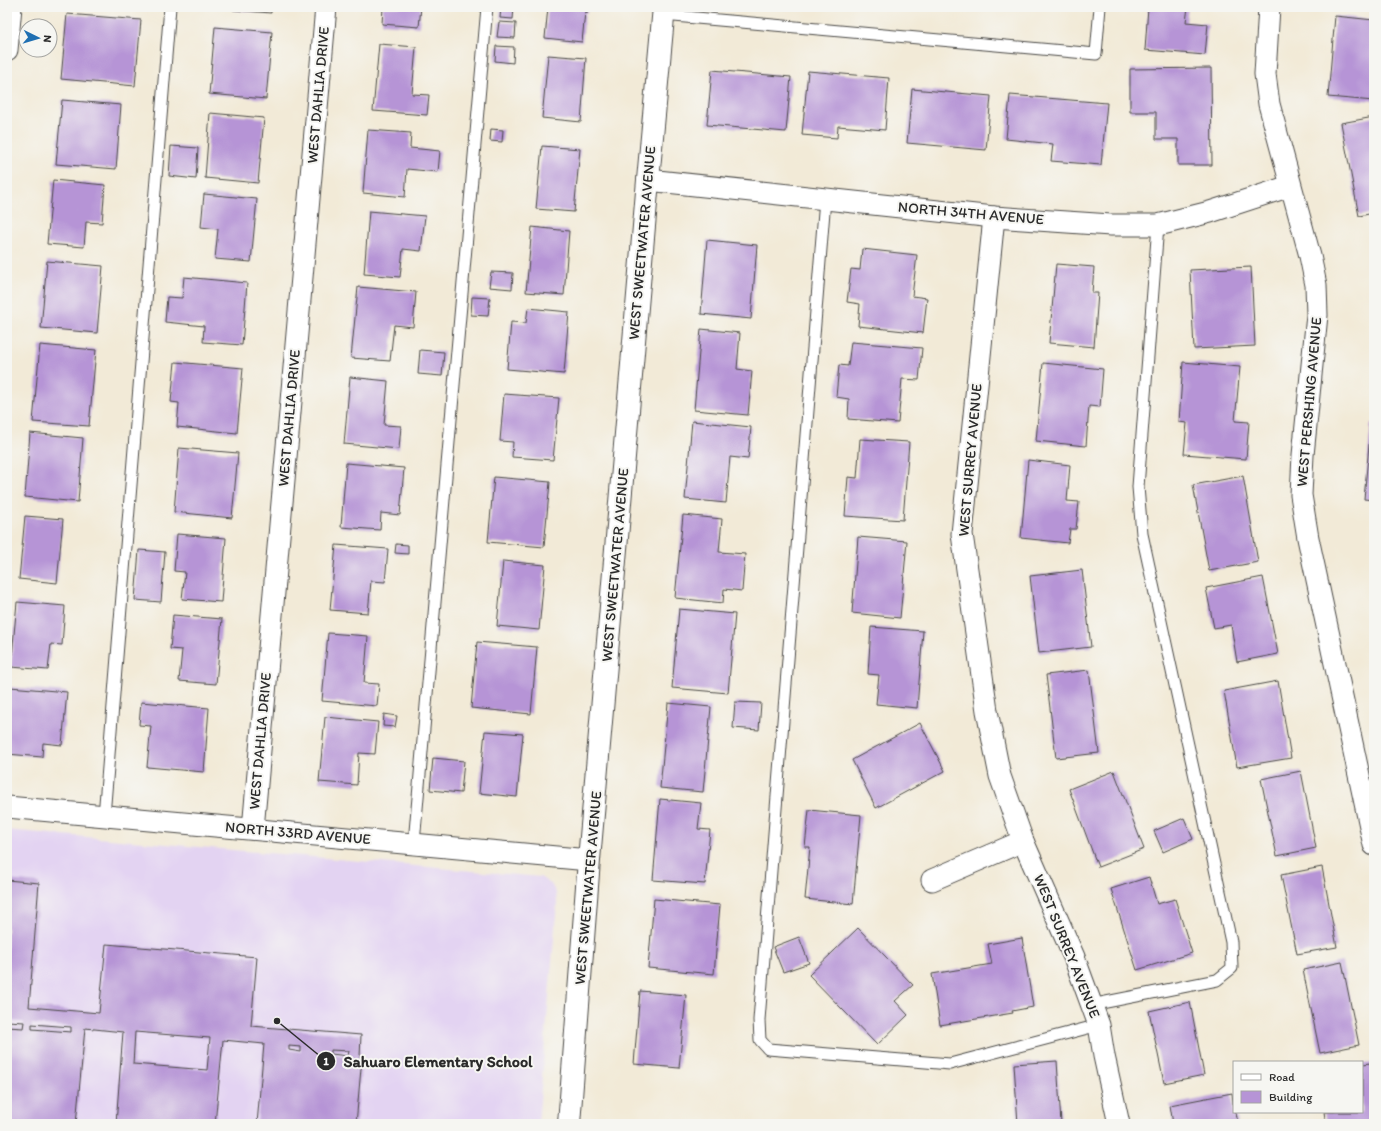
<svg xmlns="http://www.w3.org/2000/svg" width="1381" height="1131" font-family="Itim,sans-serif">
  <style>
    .built { fill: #e3d3f2 }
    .building { fill: #b694d6; fill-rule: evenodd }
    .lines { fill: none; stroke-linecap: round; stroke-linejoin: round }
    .lane-casing { stroke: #494845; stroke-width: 13 }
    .street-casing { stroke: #494845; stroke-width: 23 }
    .secondary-casing { stroke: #494845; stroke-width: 24 }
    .lane { stroke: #fff; stroke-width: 11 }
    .street { stroke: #fff; stroke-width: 21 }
    .secondary { stroke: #fff; stroke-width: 22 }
    .labels { text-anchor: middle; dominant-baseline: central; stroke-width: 4; stroke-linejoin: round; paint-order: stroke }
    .street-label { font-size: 15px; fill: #2b2b2b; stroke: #f6f6f2 }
    .leader { fill: none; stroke: #2b2b2b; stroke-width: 1.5 }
    .callout-dot { fill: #2b2b2b; stroke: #f6f6f2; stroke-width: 1.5 }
    .mark-label { font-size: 12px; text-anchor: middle; font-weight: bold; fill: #fff }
    .callout-label { font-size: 16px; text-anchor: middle; font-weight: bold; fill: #2b2b2b; stroke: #f6f6f2; stroke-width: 4; stroke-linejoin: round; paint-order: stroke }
  </style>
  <rect width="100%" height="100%" fill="#f6f6f2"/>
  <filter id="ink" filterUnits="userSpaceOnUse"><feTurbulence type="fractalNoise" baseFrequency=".025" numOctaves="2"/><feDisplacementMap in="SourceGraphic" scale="8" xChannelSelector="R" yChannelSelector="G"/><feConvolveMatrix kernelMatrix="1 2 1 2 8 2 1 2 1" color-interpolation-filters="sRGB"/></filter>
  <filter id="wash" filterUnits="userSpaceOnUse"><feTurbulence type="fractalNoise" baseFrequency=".012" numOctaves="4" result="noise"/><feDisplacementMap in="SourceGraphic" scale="16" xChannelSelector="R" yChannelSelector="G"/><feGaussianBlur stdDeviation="0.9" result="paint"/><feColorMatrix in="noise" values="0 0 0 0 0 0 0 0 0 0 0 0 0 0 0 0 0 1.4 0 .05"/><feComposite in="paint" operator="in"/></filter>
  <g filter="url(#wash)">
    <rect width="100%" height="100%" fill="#f2ead7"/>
    <path class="built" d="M 7,830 L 540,877 L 551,884 L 556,893 L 557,903 L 538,1124 L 7,1124 Z"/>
    <g id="blocks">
      <g class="building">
        <path d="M 233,7 L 271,7 L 271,13 L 233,10 Z"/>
        <path d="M 383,7 L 421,7 L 419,27 L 382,24 Z"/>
        <path d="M 501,7 L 514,7 L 513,19 L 500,18 Z"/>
        <path d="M 548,7 L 588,7 L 587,13 L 585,12 L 582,42 L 545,38 Z"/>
        <path d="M 1148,7 L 1188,7 L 1186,22 L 1208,24 L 1205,55 L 1145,50 Z"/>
        <path d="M 67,14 L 141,20 L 135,86 L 61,79 Z"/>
        <path d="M 1335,16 L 1374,20 L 1374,101 L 1328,97 Z"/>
        <path d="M 499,22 L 516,23 L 515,38 L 497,37 Z"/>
        <path d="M 215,27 L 272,32 L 266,99 L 209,94 Z"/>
        <path d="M 379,44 L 416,47 L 412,94 L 429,95 L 427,115 L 373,111 Z"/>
        <path d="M 496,46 L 514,47 L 513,63 L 495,61 Z"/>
        <path d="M 548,55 L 586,58 L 581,122 L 542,118 Z"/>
        <path d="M 1211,68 L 1212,165 L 1178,165 L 1178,139 L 1156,139 L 1156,112 L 1130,112 L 1130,69 Z"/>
        <path d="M 712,70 L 791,77 L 786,132 L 707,125 Z"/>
        <path d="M 808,71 L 889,78 L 885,130 L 838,126 L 837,138 L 802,135 Z"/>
        <path d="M 912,89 L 991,96 L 986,150 L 907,143 Z"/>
        <path d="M 1010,95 L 1107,103 L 1101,165 L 1051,161 L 1053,144 L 1006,139 Z"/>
        <path d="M 62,100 L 121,105 L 116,169 L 56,164 Z"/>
        <path d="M 210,113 L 264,118 L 258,183 L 205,178 Z"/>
        <path d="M 1374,117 L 1374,213 L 1359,216 L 1341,123 Z"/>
        <path d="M 491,129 L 503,130 L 502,142 L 490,141 Z"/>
        <path d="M 368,130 L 411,133 L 410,148 L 440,151 L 438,172 L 407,169 L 405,197 L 363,193 Z"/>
        <path d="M 171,146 L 198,148 L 196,179 L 169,176 Z"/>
        <path d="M 542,146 L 580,149 L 574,212 L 536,209 Z"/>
        <path d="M 53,180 L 105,185 L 102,223 L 86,222 L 84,247 L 47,244 Z"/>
        <path d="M 204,194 L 257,199 L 251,262 L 215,259 L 218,229 L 201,227 Z"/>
        <path d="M 369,211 L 425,216 L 421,251 L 403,249 L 400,277 L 364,274 Z"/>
        <path d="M 532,227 L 569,231 L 564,295 L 526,292 Z"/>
        <path d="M 707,240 L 757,245 L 751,319 L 701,314 Z"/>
        <path d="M 862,249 L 917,255 L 912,296 L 927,298 L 923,333 L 858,326 L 860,304 L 847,302 L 851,269 L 860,270 Z"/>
        <path d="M 47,261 L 103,266 L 97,333 L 41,328 Z"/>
        <path d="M 1056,264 L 1094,267 L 1092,293 L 1098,293 L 1094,347 L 1049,343 Z"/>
        <path d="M 1251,267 L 1255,346 L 1194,349 L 1190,270 Z"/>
        <path d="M 491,272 L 513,273 L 512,289 L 489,287 Z"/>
        <path d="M 184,277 L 247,283 L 242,345 L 203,342 L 204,326 L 165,322 L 167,297 L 182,298 Z"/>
        <path d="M 358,287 L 416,292 L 413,327 L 394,325 L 390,361 L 351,358 Z"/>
        <path d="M 472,297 L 490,298 L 488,316 L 471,315 Z"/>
        <path d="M 528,308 L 569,312 L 564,374 L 507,369 L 511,322 L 526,323 Z"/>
        <path d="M 701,329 L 740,333 L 737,369 L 752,371 L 748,415 L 694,410 Z"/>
        <path d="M 851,342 L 922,348 L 919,380 L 902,379 L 898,423 L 848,419 L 849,399 L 836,397 L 839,365 L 848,366 Z"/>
        <path d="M 40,345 L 96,350 L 89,426 L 33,422 Z"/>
        <path d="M 420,350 L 444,352 L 442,376 L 418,374 Z"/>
        <path d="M 175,362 L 243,368 L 237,433 L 177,427 L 179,403 L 171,402 Z"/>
        <path d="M 1183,362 L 1240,367 L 1235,421 L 1249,422 L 1246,459 L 1184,454 L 1187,423 L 1179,422 Z"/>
        <path d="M 1043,363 L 1103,369 L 1100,407 L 1089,406 L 1086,446 L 1036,441 Z"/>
        <path d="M 350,377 L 388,381 L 384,425 L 401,426 L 399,449 L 344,444 Z"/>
        <path d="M 504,394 L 559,398 L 553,460 L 512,457 L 513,442 L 500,441 Z"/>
        <path d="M 692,421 L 751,427 L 748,459 L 730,457 L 726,503 L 685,499 Z"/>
        <path d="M 1371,423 L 1374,423 L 1374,500 L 1364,499 Z"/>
        <path d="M 30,433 L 83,438 L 78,502 L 25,497 Z"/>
        <path d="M 860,439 L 909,442 L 903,520 L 845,516 L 848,477 L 857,478 Z"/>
        <path d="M 179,448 L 238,453 L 232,518 L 174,512 Z"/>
        <path d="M 1028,460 L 1070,465 L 1067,501 L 1079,502 L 1076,529 L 1070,529 L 1068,543 L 1021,538 Z"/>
        <path d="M 346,463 L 404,468 L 400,515 L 381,513 L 380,530 L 341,527 Z"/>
        <path d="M 1243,476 L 1258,562 L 1209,571 L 1193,485 Z"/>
        <path d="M 494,477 L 550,482 L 544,547 L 488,542 Z"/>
        <path d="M 683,515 L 722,519 L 719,552 L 745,554 L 742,591 L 724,589 L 723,603 L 675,598 Z"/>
        <path d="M 25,516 L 63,519 L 57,583 L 19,579 Z"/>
        <path d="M 177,534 L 226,538 L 221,602 L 182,599 L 185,572 L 174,571 Z"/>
        <path d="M 858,537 L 907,541 L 900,618 L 852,613 Z"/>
        <path d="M 396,544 L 408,545 L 408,554 L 395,553 Z"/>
        <path d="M 336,545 L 388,549 L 385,582 L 371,581 L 368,613 L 330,610 Z"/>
        <path d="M 139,550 L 165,552 L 161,602 L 135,600 Z"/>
        <path d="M 503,561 L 545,565 L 539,630 L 497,626 Z"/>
        <path d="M 1082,570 L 1091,647 L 1039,653 L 1030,576 Z"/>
        <path d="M 1263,577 L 1278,654 L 1237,662 L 1231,625 L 1214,628 L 1206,588 Z"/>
        <path d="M 17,602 L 65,606 L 62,645 L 51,644 L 48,670 L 11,667 Z"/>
        <path d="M 679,609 L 735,614 L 728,693 L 672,688 Z"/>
        <path d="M 173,615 L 222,619 L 216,684 L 179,681 L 182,650 L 170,649 Z"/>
        <path d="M 871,627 L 923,631 L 917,708 L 876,704 L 879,675 L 868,674 Z"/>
        <path d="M 328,633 L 368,636 L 364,683 L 379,684 L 377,706 L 322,701 Z"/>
        <path d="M 477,642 L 537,647 L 531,714 L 471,708 Z"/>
        <path d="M 1089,670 L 1099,753 L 1056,758 L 1046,675 Z"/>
        <path d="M 1278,681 L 1291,758 L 1237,767 L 1224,691 Z"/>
        <path d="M 10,687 L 67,692 L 62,745 L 43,743 L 42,757 L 7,754 L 7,718 Z"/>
        <path d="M 141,702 L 209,708 L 204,772 L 147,767 L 151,726 L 139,725 Z"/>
        <path d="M 735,702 L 761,703 L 759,730 L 733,728 Z"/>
        <path d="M 668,703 L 711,707 L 703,792 L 660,788 Z"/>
        <path d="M 384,714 L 397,716 L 395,727 L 383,726 Z"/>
        <path d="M 325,717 L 378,722 L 375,754 L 359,753 L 357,785 L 319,782 Z"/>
        <path d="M 920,723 L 945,771 L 876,808 L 852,760 Z"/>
        <path d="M 485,731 L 523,734 L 517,797 L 479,793 Z"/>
        <path d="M 433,758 L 464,761 L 461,793 L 430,790 Z"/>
        <path d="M 1114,771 L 1144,849 L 1098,867 L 1069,789 Z"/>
        <path d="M 1301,771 L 1316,848 L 1277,856 L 1261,779 Z"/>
        <path d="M 660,799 L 701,803 L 698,829 L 710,830 L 705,884 L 653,880 Z"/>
        <path d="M 809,810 L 861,815 L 853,904 L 805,899 L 810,847 L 805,847 Z"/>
        <path d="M 1184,818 L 1193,839 L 1163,852 L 1154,831 Z"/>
        <path d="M 1322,867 L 1337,947 L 1297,954 L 1281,875 Z"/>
        <path d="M 1149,877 L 1157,904 L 1175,899 L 1192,953 L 1137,970 L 1111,889 Z"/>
        <path d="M 7,880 L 39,883 L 29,1007 L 99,1013 L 106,944 L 257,957 L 251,1026 L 361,1035 L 360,1057 L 362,1057 L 356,1124 L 257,1124 L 264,1044 L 223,1040 L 215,1124 L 116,1124 L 123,1032 L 85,1028 L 76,1124 L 7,1124 L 7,1027 L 23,1028 L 24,1022 L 7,1021 ZM 32,1024 L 71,1027 L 71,1032 L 32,1029 ZM 135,1032 L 210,1038 L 207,1070 L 133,1064 ZM 289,1046 L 301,1047 L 301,1052 L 289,1050 ZM 331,1050 L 349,1051 L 348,1056 L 331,1054 Z"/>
        <path d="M 654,899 L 720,905 L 714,974 L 648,968 Z"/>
        <path d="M 858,928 L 913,985 L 895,1001 L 908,1015 L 877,1045 L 809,975 Z"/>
        <path d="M 799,937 L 809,963 L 783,972 L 773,947 Z"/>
        <path d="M 1022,938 L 1033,1007 L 1012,1011 L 1013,1013 L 940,1025 L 932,974 L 992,964 L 988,944 Z"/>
        <path d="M 1342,962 L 1359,1045 L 1320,1053 L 1303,970 Z"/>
        <path d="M 640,991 L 686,995 L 679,1068 L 634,1064 Z"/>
        <path d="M 1190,1002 L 1204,1075 L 1164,1083 L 1149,1011 Z"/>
        <path d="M 1057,1061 L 1061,1124 L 1018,1124 L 1014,1064 Z"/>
        <path d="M 1372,1063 L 1374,1076 L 1374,1124 L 1326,1124 L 1324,1112 L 1362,1112 L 1362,1064 Z"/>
        <path d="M 1232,1093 L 1234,1112 L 1236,1112 L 1238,1124 L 1173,1124 L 1170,1105 Z"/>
      </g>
    </g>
  </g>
  <g filter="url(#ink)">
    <use href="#blocks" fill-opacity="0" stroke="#494845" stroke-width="1"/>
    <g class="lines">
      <defs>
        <g id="lane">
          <path d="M 663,15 L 1096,54 L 1100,7"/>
          <path d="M 825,199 L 759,1020 L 760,1040 L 768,1049 L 950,1064 L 1099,1025"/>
          <path d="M 104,816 L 170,7"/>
          <path d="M 414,843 L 487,7"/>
          <path d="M 1091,1005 L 1217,980 L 1232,968 L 1231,942 L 1142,534 L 1138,487 L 1158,225"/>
        </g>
        <g id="street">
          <path d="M 1269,7 L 1265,74 L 1269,104 L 1310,256 L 1316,285 L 1317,315 L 1303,455 L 1301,495 L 1308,538 L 1374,845"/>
          <path d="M 7,50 L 11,7"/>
          <path d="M 648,180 L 994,217 L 1111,225 L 1158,225 L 1210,212 L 1290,186"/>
          <path d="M 994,217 L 962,534 L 987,711 L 1000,776 L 1023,841 L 1074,957 L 1099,1025 L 1104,1056 L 1119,1124"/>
          <path d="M 7,807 L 589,860"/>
          <path d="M 253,829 L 326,7"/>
          <path d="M 932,880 L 1023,841"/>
        </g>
        <path id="secondary" d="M 569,1124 L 589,860 L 648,180 L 664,7"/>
      </defs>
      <use href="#lane" class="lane-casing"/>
      <use href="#street" class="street-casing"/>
      <use href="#secondary" class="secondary-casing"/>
      <use href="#lane" class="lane"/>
      <use href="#street" class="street"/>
      <use href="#secondary" class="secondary"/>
    </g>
  </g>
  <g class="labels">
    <g class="street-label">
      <text transform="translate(318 95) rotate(-85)">WEST DAHLIA DRIVE</text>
      <text transform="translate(971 213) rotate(5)">NORTH 34TH AVENUE</text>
      <text transform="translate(642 243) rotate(-85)">WEST SWEETWATER AVENUE</text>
      <text transform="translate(1309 402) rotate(-85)">WEST PERSHING AVENUE</text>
      <text transform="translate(289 418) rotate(-85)">WEST DAHLIA DRIVE</text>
      <text transform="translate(970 460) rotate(-85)">WEST SURREY AVENUE</text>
      <text transform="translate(615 565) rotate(-85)">WEST SWEETWATER AVENUE</text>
      <text transform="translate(260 741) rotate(-85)">WEST DAHLIA DRIVE</text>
      <text transform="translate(298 833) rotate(5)">NORTH 33RD AVENUE</text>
      <text transform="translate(588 888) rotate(-85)">WEST SWEETWATER AVENUE</text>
      <text transform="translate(1067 946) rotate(68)">WEST SURREY AVENUE</text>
    </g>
  </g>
  <path class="leader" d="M277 1021L326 1061"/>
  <g class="callout-dot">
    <circle cx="277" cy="1021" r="4"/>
    <circle cx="326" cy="1061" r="10"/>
  </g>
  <g class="mark-label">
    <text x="326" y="1065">1</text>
  </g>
  <g class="callout-label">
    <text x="438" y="1067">Sahuaro Elementary School</text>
  </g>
  <rect width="1381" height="1131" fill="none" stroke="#f6f6f2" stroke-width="24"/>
  <rect x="1233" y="1061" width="130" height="52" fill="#f6f6f2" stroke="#a5a5a2"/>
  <rect x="1241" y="1074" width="20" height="6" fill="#ffffff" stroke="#a5a5a2"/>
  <text x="1269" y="1081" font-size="12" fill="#2b2b2b">Road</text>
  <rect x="1241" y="1091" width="20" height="12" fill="#b694d6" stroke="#a5a5a2"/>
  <text x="1269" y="1101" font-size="12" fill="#2b2b2b">Building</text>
  <g transform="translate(38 38) rotate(95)"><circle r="19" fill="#f6f6f2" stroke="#a5a5a2"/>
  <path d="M0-3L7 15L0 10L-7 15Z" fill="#1f6fb2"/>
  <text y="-6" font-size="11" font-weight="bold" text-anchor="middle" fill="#2b2b2b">N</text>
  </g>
</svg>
